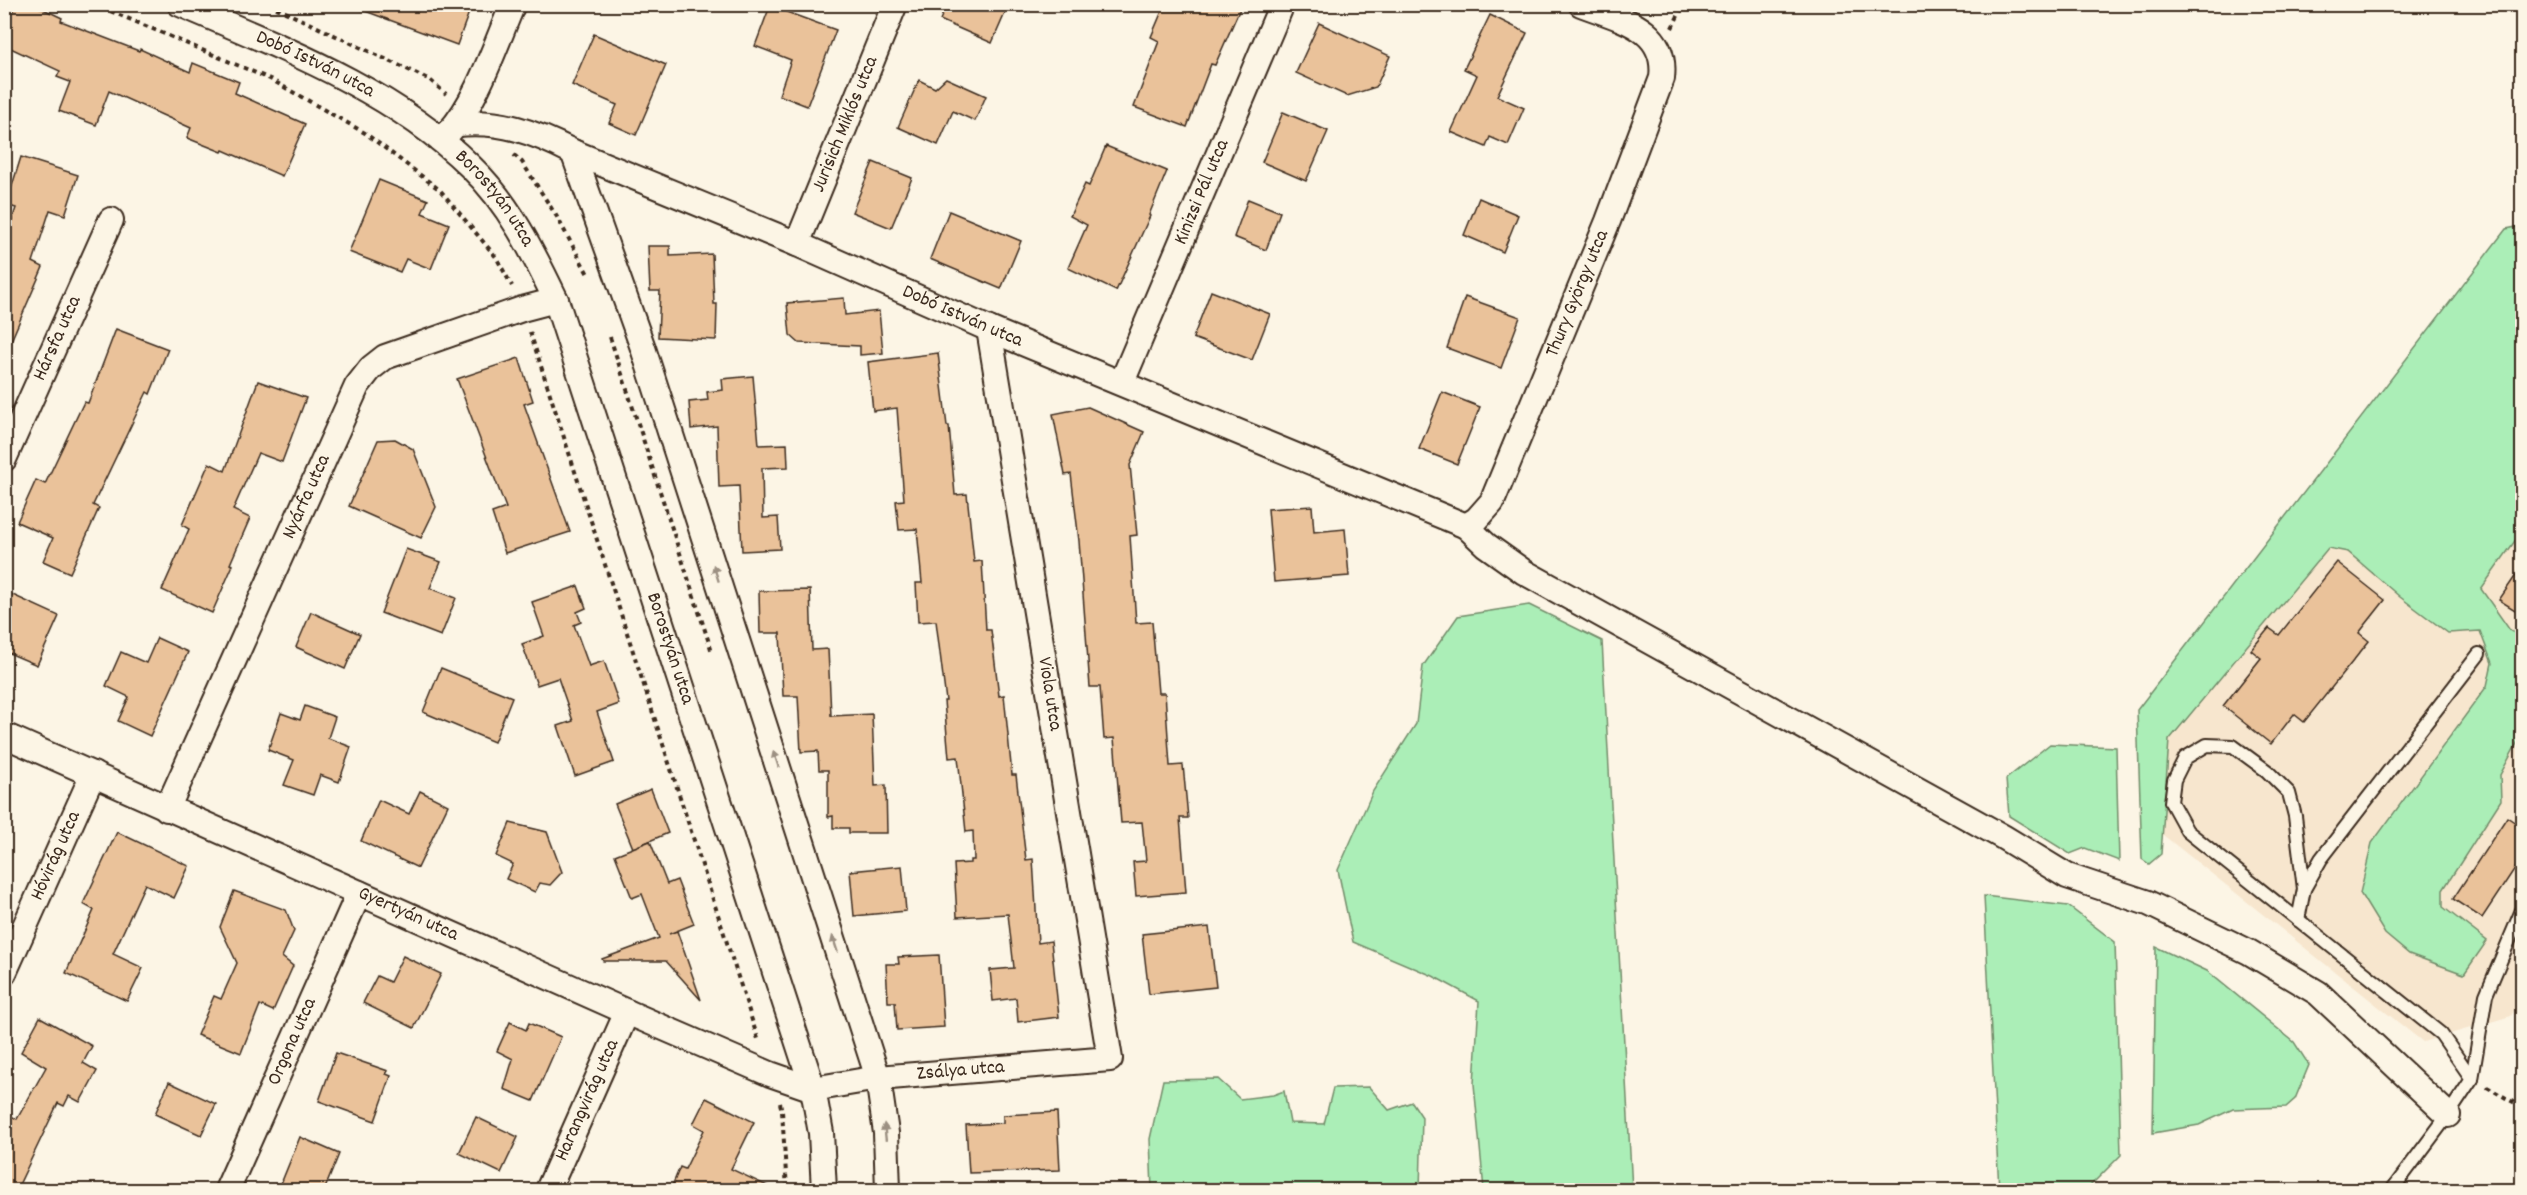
<svg xmlns="http://www.w3.org/2000/svg" width="2527" height="1195" font-family="Dekko,sans-serif">
  <style>
    .built { fill: #f7e6ce }
    .green { fill: #abeeb7; stroke: #738c6a; stroke-width: 1.5 }
    .building { fill: #eac29a; stroke: #3b2a1e; stroke-width: 1.5 }
    .lines { fill: none; stroke-linecap: round; stroke-linejoin: round }
    .lane-casing { stroke: #3b2a1e; stroke-width: 16 }
    .street-casing { stroke: #3b2a1e; stroke-width: 28 }
    .path { stroke: #3b2a1e; stroke-width: 4; stroke-dasharray: 4.5 4.5; stroke-linecap: butt }
    .lane { stroke: #fcf5e5; stroke-width: 12 }
    .street { stroke: #fcf5e5; stroke-width: 24 }
    .oneway { fill: #9c9082 }
    .labels { text-anchor: middle; dominant-baseline: central; stroke-width: 4.5; stroke-linejoin: round; paint-order: stroke }
    .street-label { font-size: 20px; fill: #3b2a1e; stroke: #fcf5e5 }
  </style>
  <rect width="100%" height="100%" fill="#fcf5e5"/>
  <filter id="ink" filterUnits="userSpaceOnUse"><feTurbulence type="fractalNoise" baseFrequency=".0167" numOctaves="2"/><feDisplacementMap in="SourceGraphic" scale="12" xChannelSelector="R" yChannelSelector="G"/><feConvolveMatrix kernelMatrix="1 2 1 2 8 2 1 2 1" color-interpolation-filters="sRGB"/></filter>
  <g filter="url(#ink)">
    <path class="built" d="M 2379,449 L 2522,513 L 2522,998 L 2511,1016 L 2423,1042 L 2148,823 L 2150,731 Z"/>
    <g class="green">
      <path d="M 2522,226 L 2522,531 L 2481,589 L 2509,629 L 2522,638 L 2522,734 L 2500,775 L 2501,800 L 2443,890 L 2443,907 L 2487,941 L 2464,974 L 2409,954 L 2385,934 L 2360,893 L 2372,843 L 2487,686 L 2492,663 L 2480,631 L 2448,633 L 2400,597 L 2348,552 L 2328,548 L 2169,740 L 2161,854 L 2149,864 L 2142,859 L 2137,710 L 2506,229 Z"/>
      <path d="M 1529,605 L 1602,641 L 1632,1190 L 1484,1190 L 1474,1084 L 1479,1001 L 1433,976 L 1353,942 L 1338,870 L 1373,791 L 1416,724 L 1423,666 L 1458,616 Z"/>
      <path d="M 2050,744 L 2116,747 L 2119,861 L 2085,848 L 2070,854 L 2009,816 L 2006,779 Z"/>
      <path d="M 1984,896 L 2068,906 L 2115,942 L 2121,1155 L 2086,1190 L 1999,1190 Z"/>
      <path d="M 2156,947 L 2207,971 L 2294,1042 L 2309,1065 L 2295,1099 L 2286,1107 L 2233,1109 L 2199,1125 L 2153,1133 Z"/>
      <path d="M 1218,1079 L 1240,1099 L 1273,1095 L 1284,1091 L 1290,1123 L 1324,1124 L 1333,1088 L 1369,1087 L 1389,1110 L 1412,1102 L 1422,1117 L 1420,1190 L 1152,1190 L 1150,1139 L 1163,1080 Z"/>
    </g>
    <g class="building">
      <path d="M 16,4 L 33,4 L 62,18 L 61,21 L 139,51 L 140,49 L 190,72 L 193,63 L 239,82 L 235,93 L 305,124 L 282,176 L 223,150 L 222,152 L 187,138 L 191,128 L 109,91 L 96,125 L 59,111 L 70,82 L 57,77 L 60,71 L 4,45 L 4,28 Z"/>
      <path d="M 358,4 L 472,4 L 457,45 L 357,8 Z"/>
      <path d="M 947,4 L 1009,4 L 992,43 L 940,20 Z"/>
      <path d="M 1165,4 L 1242,4 L 1215,65 L 1211,64 L 1187,127 L 1134,107 L 1159,41 L 1151,37 Z"/>
      <path d="M 770,6 L 836,30 L 807,106 L 779,95 L 791,60 L 755,46 Z"/>
      <path d="M 1490,15 L 1527,33 L 1497,96 L 1524,108 L 1508,145 L 1490,137 L 1486,147 L 1451,132 L 1477,75 L 1464,69 Z"/>
      <path d="M 1319,23 L 1390,56 L 1376,87 L 1347,96 L 1296,73 Z"/>
      <path d="M 594,34 L 666,65 L 636,135 L 609,123 L 617,105 L 572,85 Z"/>
      <path d="M 946,78 L 986,96 L 975,121 L 953,111 L 938,145 L 898,127 L 919,80 L 935,88 Z"/>
      <path d="M 1283,112 L 1328,131 L 1306,181 L 1262,162 Z"/>
      <path d="M 1106,146 L 1167,171 L 1149,215 L 1150,216 L 1116,291 L 1068,268 L 1087,225 L 1070,216 L 1085,184 L 1089,186 Z"/>
      <path d="M 21,157 L 78,175 L 65,215 L 50,210 L 33,262 L 43,267 L 4,357 L 4,244 L 16,208 L 6,205 Z"/>
      <path d="M 873,162 L 912,178 L 891,228 L 852,212 Z"/>
      <path d="M 379,180 L 428,200 L 422,213 L 449,224 L 431,269 L 406,259 L 400,272 L 349,252 Z"/>
      <path d="M 1479,198 L 1518,215 L 1503,252 L 1464,235 Z"/>
      <path d="M 1248,199 L 1280,212 L 1266,250 L 1234,237 Z"/>
      <path d="M 949,211 L 1021,241 L 1001,289 L 930,259 Z"/>
      <path d="M 648,246 L 670,246 L 670,256 L 712,254 L 714,304 L 717,304 L 716,340 L 658,337 L 660,291 L 650,291 Z"/>
      <path d="M 1211,291 L 1270,314 L 1252,360 L 1193,338 Z"/>
      <path d="M 1465,297 L 1520,317 L 1501,368 L 1447,348 Z"/>
      <path d="M 844,298 L 845,315 L 879,311 L 883,353 L 860,355 L 860,346 L 799,343 L 790,335 L 787,303 Z"/>
      <path d="M 116,329 L 168,349 L 150,394 L 147,392 L 93,505 L 99,508 L 70,573 L 43,561 L 53,538 L 17,522 L 36,480 L 45,484 L 84,402 L 88,403 Z"/>
      <path d="M 938,353 L 947,426 L 949,426 L 955,495 L 967,494 L 974,562 L 982,561 L 986,630 L 991,630 L 999,696 L 1004,695 L 1012,775 L 1016,775 L 1026,860 L 1033,859 L 1038,943 L 1051,941 L 1059,1017 L 1018,1022 L 1016,998 L 993,1001 L 990,970 L 1014,968 L 1008,914 L 957,917 L 954,864 L 970,863 L 970,860 L 974,860 L 973,831 L 966,832 L 958,757 L 949,758 L 944,701 L 946,701 L 936,621 L 918,622 L 916,583 L 922,583 L 917,529 L 899,530 L 896,501 L 904,500 L 897,408 L 873,411 L 868,362 Z"/>
      <path d="M 519,358 L 533,401 L 524,404 L 570,532 L 505,553 L 492,513 L 506,508 L 457,379 Z"/>
      <path d="M 753,376 L 759,445 L 787,444 L 788,467 L 762,468 L 763,518 L 778,517 L 780,549 L 742,551 L 739,486 L 719,487 L 717,426 L 691,429 L 689,402 L 708,400 L 707,392 L 723,390 L 722,379 Z"/>
      <path d="M 258,381 L 306,398 L 282,462 L 258,453 L 233,510 L 250,518 L 230,564 L 233,565 L 212,613 L 162,590 L 189,529 L 182,525 L 209,463 L 225,471 Z"/>
      <path d="M 1442,392 L 1480,407 L 1457,464 L 1419,449 Z"/>
      <path d="M 1088,407 L 1144,432 L 1130,465 L 1137,535 L 1130,536 L 1136,623 L 1152,622 L 1158,693 L 1165,693 L 1170,766 L 1183,765 L 1188,818 L 1180,818 L 1186,892 L 1136,896 L 1133,862 L 1146,861 L 1142,822 L 1121,823 L 1114,738 L 1104,739 L 1100,687 L 1090,687 L 1079,541 L 1071,474 L 1065,475 L 1053,414 Z"/>
      <path d="M 395,439 L 413,449 L 436,507 L 421,538 L 349,506 L 378,440 Z"/>
      <path d="M 1312,506 L 1314,532 L 1345,529 L 1349,576 L 1274,582 L 1268,509 Z"/>
      <path d="M 406,549 L 441,562 L 430,588 L 456,598 L 441,636 L 381,613 Z"/>
      <path d="M 2337,562 L 2385,600 L 2359,633 L 2369,641 L 2304,722 L 2294,714 L 2271,744 L 2223,706 L 2261,658 L 2251,650 L 2269,628 L 2279,635 Z"/>
      <path d="M 2523,565 L 2523,615 L 2499,600 Z"/>
      <path d="M 578,586 L 586,608 L 577,612 L 581,622 L 574,625 L 589,666 L 604,661 L 619,704 L 597,712 L 614,762 L 575,776 L 558,726 L 573,721 L 558,678 L 537,685 L 522,644 L 544,636 L 532,602 Z"/>
      <path d="M 810,590 L 812,650 L 828,649 L 831,716 L 872,714 L 875,786 L 886,785 L 887,833 L 849,833 L 849,828 L 833,828 L 833,816 L 828,817 L 828,770 L 819,770 L 818,751 L 801,752 L 798,696 L 783,696 L 780,633 L 760,633 L 759,591 Z"/>
      <path d="M 4,591 L 59,616 L 37,665 L 4,651 Z"/>
      <path d="M 311,612 L 360,634 L 345,669 L 296,647 Z"/>
      <path d="M 157,638 L 188,652 L 150,736 L 118,721 L 129,697 L 106,686 L 121,652 L 146,663 Z"/>
      <path d="M 441,668 L 512,697 L 494,742 L 423,712 Z"/>
      <path d="M 305,706 L 335,717 L 328,738 L 351,747 L 339,782 L 320,775 L 313,795 L 284,785 L 294,760 L 268,750 L 281,713 L 300,720 Z"/>
      <path d="M 651,789 L 668,833 L 633,848 L 615,804 Z"/>
      <path d="M 420,791 L 448,805 L 418,868 L 361,841 L 379,800 L 409,814 Z"/>
      <path d="M 2507,817 L 2523,828 L 2523,856 L 2482,918 L 2453,899 Z"/>
      <path d="M 510,823 L 547,832 L 562,872 L 550,885 L 540,883 L 535,892 L 506,879 L 513,864 L 496,856 Z"/>
      <path d="M 117,832 L 189,866 L 174,898 L 145,884 L 113,954 L 143,968 L 127,1001 L 66,973 L 94,910 L 83,904 Z"/>
      <path d="M 650,841 L 667,884 L 677,880 L 694,924 L 669,934 L 677,931 L 701,1000 L 666,961 L 603,961 L 602,959 L 659,938 L 642,894 L 632,898 L 615,855 Z"/>
      <path d="M 902,866 L 906,911 L 854,916 L 850,871 Z"/>
      <path d="M 234,891 L 286,910 L 294,931 L 282,957 L 293,966 L 273,1011 L 260,1005 L 241,1053 L 197,1035 L 214,996 L 221,999 L 237,963 L 220,927 Z"/>
      <path d="M 1209,927 L 1216,987 L 1149,994 L 1142,934 Z"/>
      <path d="M 939,955 L 944,1027 L 897,1030 L 895,1002 L 888,1002 L 886,964 L 899,964 L 898,957 Z"/>
      <path d="M 403,956 L 441,974 L 414,1028 L 363,1003 L 377,976 L 390,982 Z"/>
      <path d="M 40,1017 L 92,1046 L 83,1063 L 97,1071 L 80,1102 L 69,1096 L 64,1106 L 58,1103 L 16,1191 L 4,1191 L 4,1113 L 17,1119 L 46,1067 L 21,1052 Z"/>
      <path d="M 510,1022 L 526,1030 L 529,1023 L 561,1037 L 533,1101 L 504,1089 L 513,1059 L 497,1051 Z"/>
      <path d="M 336,1053 L 388,1071 L 386,1074 L 391,1076 L 375,1121 L 319,1101 Z"/>
      <path d="M 169,1082 L 216,1104 L 201,1135 L 155,1114 Z"/>
      <path d="M 706,1098 L 754,1122 L 731,1169 L 778,1191 L 670,1191 L 680,1167 L 685,1169 L 704,1130 L 693,1124 Z"/>
      <path d="M 1057,1112 L 1060,1170 L 969,1173 L 966,1125 L 1003,1123 L 1003,1115 Z"/>
      <path d="M 476,1117 L 518,1137 L 501,1173 L 459,1153 Z"/>
      <path d="M 300,1137 L 339,1154 L 324,1191 L 278,1191 Z"/>
    </g>
    <g class="lines">
      <defs>
        <g id="lane">
          <path d="M 2304,889 L 2295,816 L 2289,793 L 2267,771 L 2233,746 L 2207,745 L 2185,758 L 2174,780 L 2171,802 L 2187,831 L 2441,1034 L 2472,1079 L 2448,1115 L 2392,1190"/>
          <path d="M 2298,920 L 2304,889 L 2321,859 L 2479,654"/>
          <path d="M 2472,1079 L 2486,995 L 2522,910"/>
        </g>
        <g id="street">
          <path id="s1" d="M 180,4 C 280,47 392,89 470,166 C 509,203 533,252 556,300 L 813,1089 L 821,1133 L 824,1190"/>
          <path id="s2" d="M 458,124 C 502,120 534,132 573,152 L 797,244 L 989,329 L 1466,526 L 1486,545 L 1524,572 L 2003,837 L 2067,876 L 2148,903 L 2249,952 L 2318,993 L 2448,1115"/>
          <path d="M 449,132 C 477,102 496,43 513,4"/>
          <path d="M 573,152 L 643,348 L 878,1078 L 886,1133 L 888,1190"/>
          <path id="s3" d="M 797,244 L 895,4"/>
          <path id="s4" d="M 1122,382 L 1282,4"/>
          <path id="s5" d="M 4,459 L 111,220"/>
          <path id="s6" d="M 1466,526 L 1477,519 L 1492,502 L 1608,221 L 1662,78 C 1668,27 1619,19 1581,4"/>
          <path id="s7" d="M 4,735 L 627,1012 L 770,1074 L 813,1089 L 878,1078 L 1110,1059 L 989,329"/>
          <path id="s8" d="M 167,809 L 357,386 L 371,368 L 385,357 L 522,309 L 556,300"/>
          <path id="s9" d="M 4,973 L 93,774"/>
          <path id="s10" d="M 227,1190 L 359,893"/>
          <path id="s11" d="M 548,1190 L 627,1012"/>
        </g>
      </defs>
      <use href="#lane" class="lane-casing"/>
      <use href="#street" class="street-casing"/>
      <g class="path">
        <path d="M 94,4 L 270,79 L 365,133 L 440,190 L 496,257 L 512,286"/>
        <path d="M 268,4 L 430,80 L 446,94"/>
        <path d="M 1672,28 L 1684,4"/>
        <path d="M 514,155 L 522,162 L 557,217 L 589,276"/>
        <path d="M 530,332 L 759,1042"/>
        <path d="M 610,337 L 712,652"/>
        <path d="M 2487,1087 L 2522,1107"/>
        <path d="M 780,1103 L 782,1111 L 787,1190"/>
      </g>
      <use href="#lane" class="lane"/>
      <use href="#street" class="street"/>
    </g>
    <defs><path id="oneway-solid" d="M-6-.8H1V-3.2L6.5 0L1 3.2V.8H-6Z" transform="scale(1.5)"/></defs>
    <g class="oneway">
      <use href="#oneway-solid" transform="translate(716 573) rotate(-108)"/>
      <use href="#oneway-solid" transform="translate(776 759) rotate(-108)"/>
      <use href="#oneway-solid" transform="translate(835 944) rotate(-108)"/>
      <use href="#oneway-solid" transform="translate(885 1132) rotate(-96)"/>
    </g>
  </g>
  <g class="labels">
    <g class="street-label">
      <text stroke="none"><textPath href="#s1" startOffset="148">Dobó István utca</textPath></text>
      <text stroke="none"><textPath href="#s3" startOffset="129">Jurisich Miklós utca</textPath></text>
      <text stroke="none"><textPath href="#s4" startOffset="206">Kinizsi Pál utca</textPath></text>
      <text stroke="none"><textPath href="#s1" startOffset="375">Borostyán utca</textPath></text>
      <text stroke="none"><textPath href="#s6" startOffset="261">Thury György utca</textPath></text>
      <text stroke="none"><textPath href="#s2" startOffset="543">Dobó István utca</textPath></text>
      <text stroke="none"><textPath href="#s5" startOffset="132">Hársfa utca</textPath></text>
      <text stroke="none"><textPath href="#s8" startOffset="342">Nyárfa utca</textPath></text>
      <text stroke="none"><textPath href="#s1" startOffset="861">Borostyán utca</textPath></text>
      <text transform="translate(1049 694) rotate(81)">Viola utca</text>
      <text stroke="none"><textPath href="#s9" startOffset="128">Hóvirág utca</textPath></text>
      <text stroke="none"><textPath href="#s7" startOffset="442">Gyertyán utca</textPath></text>
      <text stroke="none"><textPath href="#s10" startOffset="162">Orgona utca</textPath></text>
      <text stroke="none"><textPath href="#s7" startOffset="1032">Zsálya utca</textPath></text>
      <text stroke="none"><textPath href="#s11" startOffset="98">Harangvirág utca</textPath></text>
    </g>
  </g>
  <rect width="2527" height="1195" fill="none" stroke="#fcf5e5" stroke-width="24"/>
  <rect x="12" y="12" width="2503" height="1171" fill="none" stroke="#3b2a1e" stroke-width="2" filter="url(#ink)"/>
</svg>
